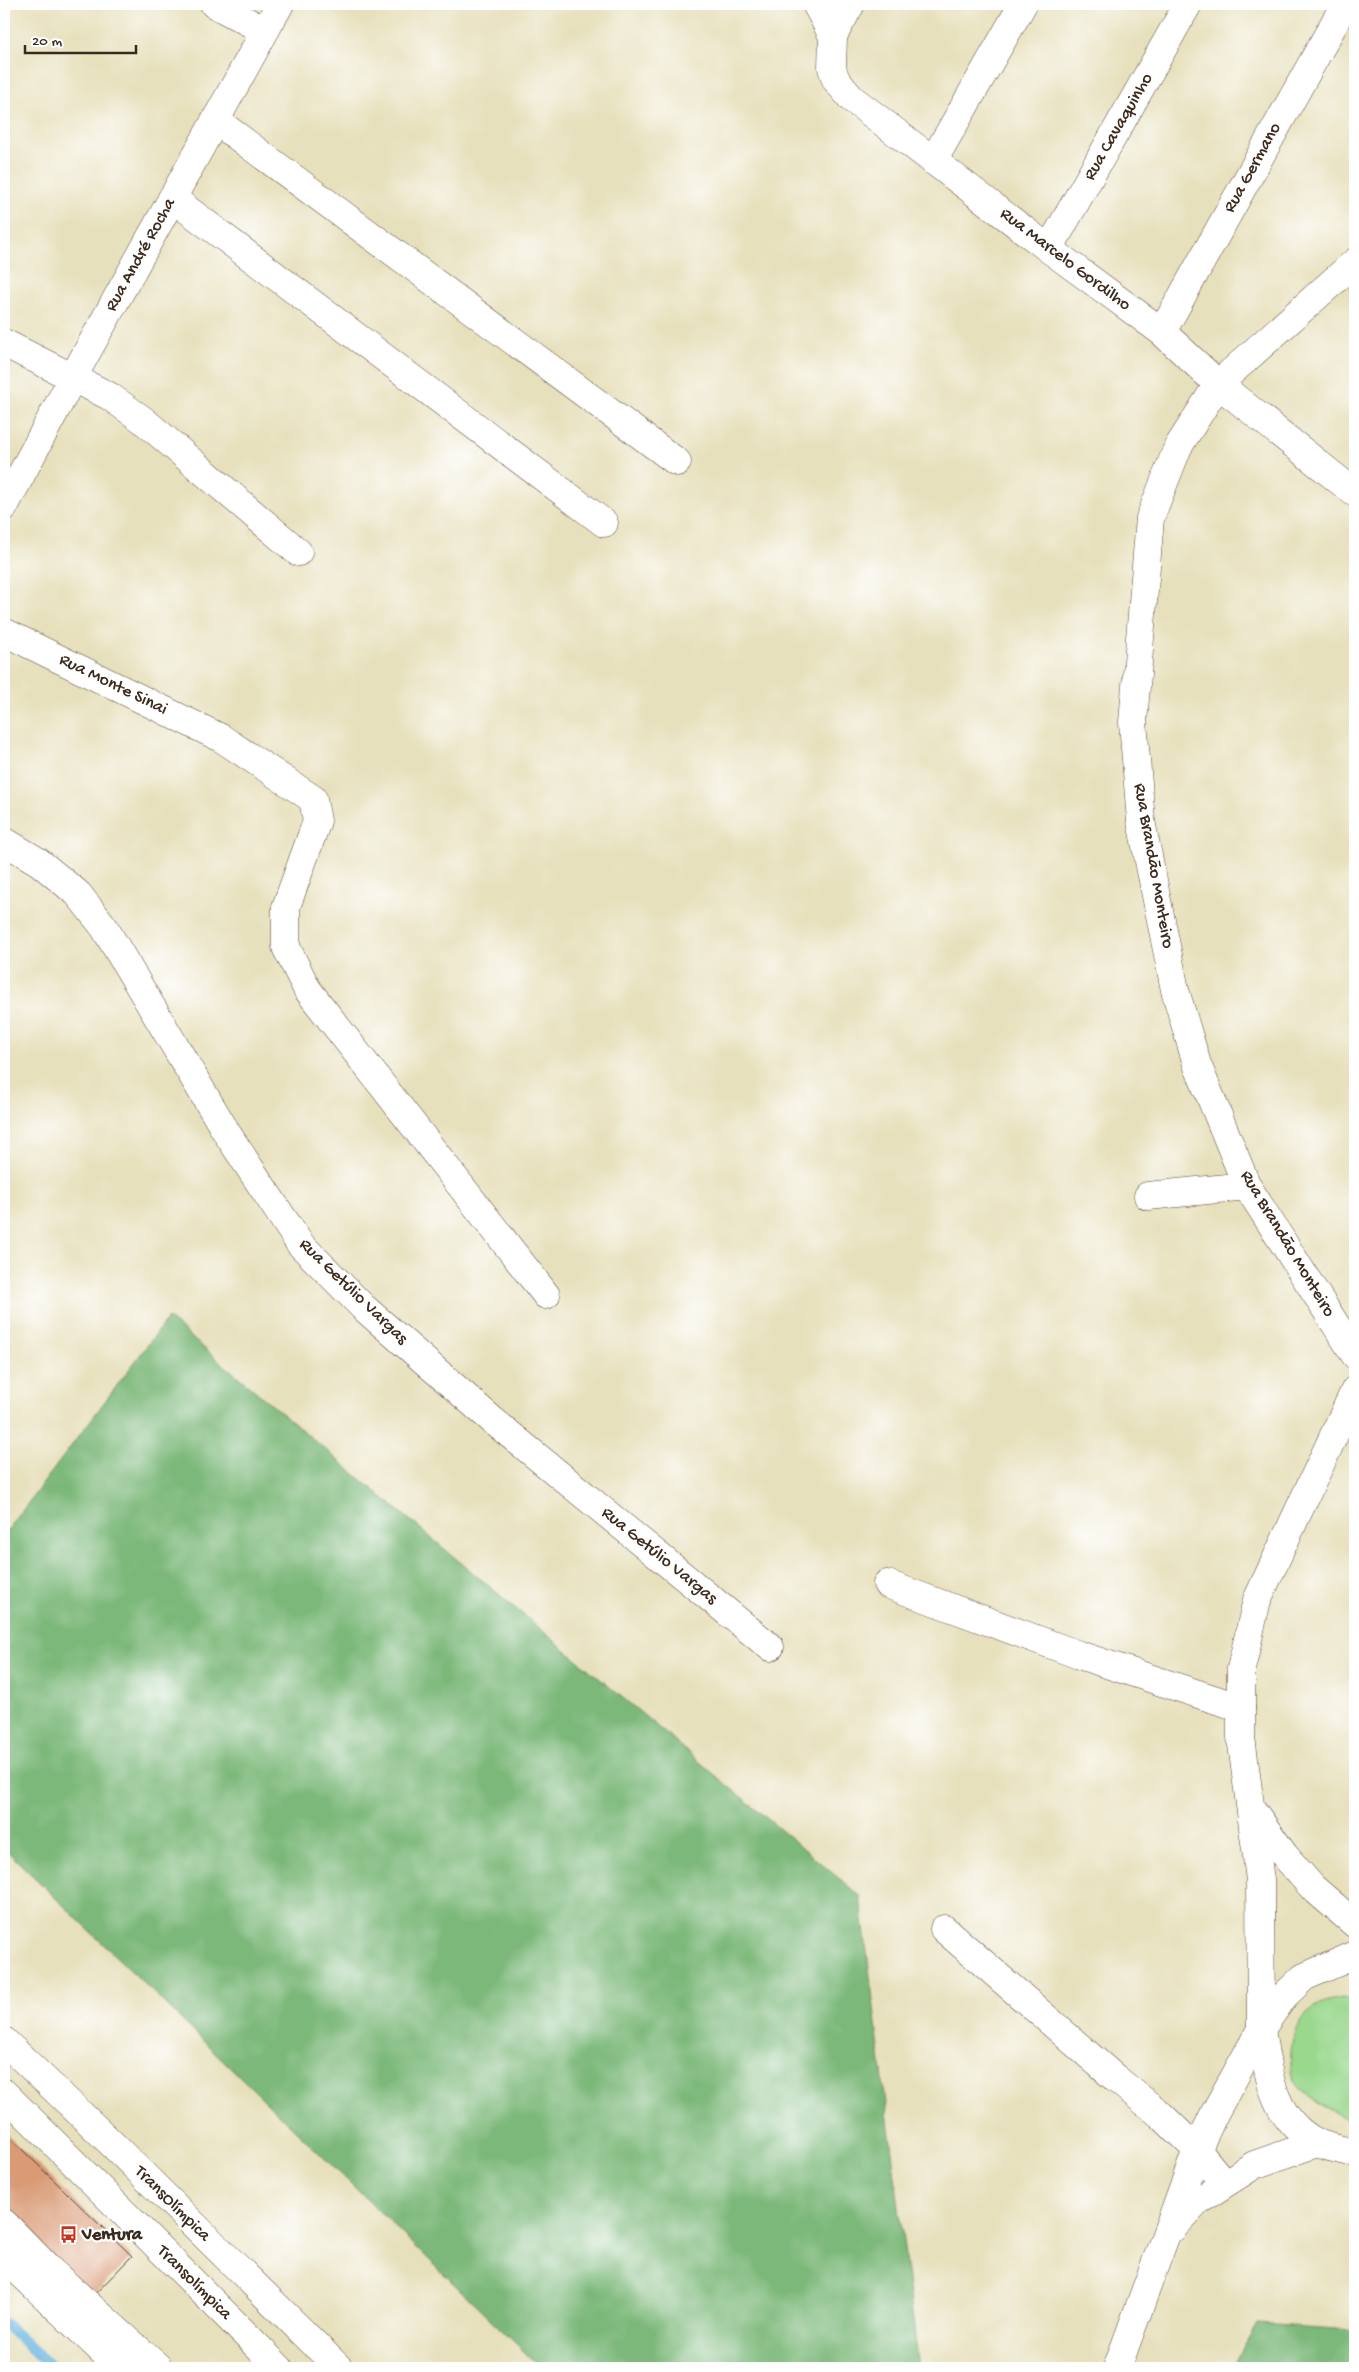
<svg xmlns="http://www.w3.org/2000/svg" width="1359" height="2372" font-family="'Gochi Hand',sans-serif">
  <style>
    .green { fill: #9ad88e; stroke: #6a8156 }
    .forest { fill: #7bb879; stroke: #5b714c }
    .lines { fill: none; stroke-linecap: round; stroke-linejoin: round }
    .stream { stroke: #66b2df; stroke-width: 11 }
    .building { fill: #d99a75 }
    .minor-casing { stroke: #554536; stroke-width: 29 }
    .major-casing { stroke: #554536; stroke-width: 29 }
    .highway-casing { stroke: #554536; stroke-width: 29 }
    .minor { stroke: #fff; stroke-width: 28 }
    .major { stroke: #fff; stroke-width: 28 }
    .highway { stroke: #fff; stroke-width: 28 }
    .labels { text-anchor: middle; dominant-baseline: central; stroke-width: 4.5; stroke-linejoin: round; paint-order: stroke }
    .street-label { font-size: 18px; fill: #3b2a1e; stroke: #fff }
    .poi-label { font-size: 18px; font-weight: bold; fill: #3b2a1e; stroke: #fff; text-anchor: start }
  </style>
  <rect width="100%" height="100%" fill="#fff"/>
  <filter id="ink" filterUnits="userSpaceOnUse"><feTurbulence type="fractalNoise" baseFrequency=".02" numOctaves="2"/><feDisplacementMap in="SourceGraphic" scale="10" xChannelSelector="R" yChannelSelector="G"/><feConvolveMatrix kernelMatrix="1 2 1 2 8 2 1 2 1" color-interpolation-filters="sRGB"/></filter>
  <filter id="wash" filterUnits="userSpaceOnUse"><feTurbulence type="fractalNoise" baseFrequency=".0096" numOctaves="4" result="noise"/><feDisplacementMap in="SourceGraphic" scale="20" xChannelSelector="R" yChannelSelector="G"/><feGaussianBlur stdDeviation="1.12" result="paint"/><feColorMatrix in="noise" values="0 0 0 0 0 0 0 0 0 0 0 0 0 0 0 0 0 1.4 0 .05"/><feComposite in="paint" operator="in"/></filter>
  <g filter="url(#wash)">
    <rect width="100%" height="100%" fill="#e7e0bc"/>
    <path class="green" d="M 1353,1997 L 1355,1999 L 1355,2122 C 1339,2116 1307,2099 1297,2085 C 1291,2075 1290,2062 1291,2051 C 1294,2013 1318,1999 1353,1997 Z"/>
    <g class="forest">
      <path d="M 168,1318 L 860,1896 L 919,2368 L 541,2368 L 4,1848 L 4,1535 Z"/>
      <path d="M 1257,2324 L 1355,2330 L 1355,2368 L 1232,2368 Z"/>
    </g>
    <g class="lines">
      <path class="stream" d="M 4,2323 L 52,2368"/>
    </g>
    <g id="blocks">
      <path class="building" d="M 4,2132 L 132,2256 L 90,2299 L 4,2215 Z"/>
    </g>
  </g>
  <g filter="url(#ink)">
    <use href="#blocks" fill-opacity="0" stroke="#554536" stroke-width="1"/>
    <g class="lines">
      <defs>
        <g id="minor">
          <path d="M 214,4 L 265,31"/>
          <path d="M 816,4 L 833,36 L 832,68 L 836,80 L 851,98 L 1049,249 L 1162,332 L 1218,384 L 1355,493"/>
          <path d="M 833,36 L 851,4"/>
          <path d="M 215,120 L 677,462"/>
          <path d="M 933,161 L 1023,4"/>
          <path d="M 172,198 L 604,523"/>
          <path d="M 1049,249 L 1188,4"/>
          <path d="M 1355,262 L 1218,384 L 1178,447 L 1150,518 L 1133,722 L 1141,821 L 1175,990 L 1197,1064 L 1247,1186 L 1355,1355"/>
          <path d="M 1162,332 L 1345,4"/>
          <path d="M 4,343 L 109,396 L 143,420 L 298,552"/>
          <path d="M 4,632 L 221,738 L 313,799 L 317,821 L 286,907 L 286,947 L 307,989 L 546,1295"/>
          <path d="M 4,841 L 39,862 L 78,894 L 104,927 L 228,1135 L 300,1244 L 363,1307 L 491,1419 L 770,1647"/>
          <path d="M 1148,1196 L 1247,1186"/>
          <path d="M 887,1584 L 1079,1655 L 1241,1708"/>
          <path d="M 1253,1811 L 1285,1856 L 1312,1887 L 1355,1924"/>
          <path d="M 944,1929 L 1115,2078 L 1161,2115 L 1197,2150 L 1224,2183"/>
          <path d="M 1355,1955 L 1304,1977 L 1285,1995 L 1261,2029 C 1268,2073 1272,2120 1318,2143 C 1329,2148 1343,2150 1355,2153"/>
          <path d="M 4,2093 L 279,2368"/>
          <path d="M 4,2223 L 52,2272 L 159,2368"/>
          <path d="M 1173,2228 L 1198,2201 L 1254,2165 L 1317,2143"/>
          <path d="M 1117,2368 L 1197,2150 L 1215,2112 L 1261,2029 L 1260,1880 L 1241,1737 L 1241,1669 L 1257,1600 L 1355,1390"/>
        </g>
        <path id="major" d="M 4,507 L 72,379 L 280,4"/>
        <g id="highway">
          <path d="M 4,2041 L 109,2141 L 339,2368"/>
          <path d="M 4,2257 L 120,2368"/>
        </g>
      </defs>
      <use href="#minor" class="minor-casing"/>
      <use href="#major" class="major-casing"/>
      <use href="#highway" class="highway-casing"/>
      <use href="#minor" class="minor"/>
      <use href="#major" class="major"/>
      <use href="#highway" class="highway"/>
    </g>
  </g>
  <defs>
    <symbol id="bus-bare" viewBox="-9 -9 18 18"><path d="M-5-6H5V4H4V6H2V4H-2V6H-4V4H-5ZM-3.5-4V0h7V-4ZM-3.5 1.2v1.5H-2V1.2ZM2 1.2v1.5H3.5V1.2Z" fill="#c8321e" stroke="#fff" stroke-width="2.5" paint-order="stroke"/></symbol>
  </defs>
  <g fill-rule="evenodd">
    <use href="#bus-bare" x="56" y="2222" width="25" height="25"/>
  </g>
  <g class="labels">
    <g class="street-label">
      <text transform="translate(1119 127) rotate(-60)">Rua Cavaquinho</text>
      <text transform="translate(1253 168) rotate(-61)">Rua Germano</text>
      <text transform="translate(141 255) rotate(-61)">Rua André Rocha</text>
      <text transform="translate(1065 260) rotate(37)">Rua Marcelo Gordilho</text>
      <text transform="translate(113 685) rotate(26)">Rua Monte Sinai</text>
      <text transform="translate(1153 866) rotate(80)">Rua Brandão Monteiro</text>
      <text transform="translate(1287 1244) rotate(59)">Rua Brandão Monteiro</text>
      <text transform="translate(353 1292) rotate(44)">Rua Getúlio Vargas</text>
      <text transform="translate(659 1556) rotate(39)">Rua Getúlio Vargas</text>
      <text transform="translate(172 2204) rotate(45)">TransOlímpica</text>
      <text transform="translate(194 2283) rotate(45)">Transolímpica</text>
    </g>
    <g class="poi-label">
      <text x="82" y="2235">Ventura</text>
    </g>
  </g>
  <rect width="1359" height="2372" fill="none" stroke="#fff" stroke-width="20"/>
  <path d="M25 45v8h111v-8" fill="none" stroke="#3b2a1e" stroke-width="2.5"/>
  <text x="32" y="45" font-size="15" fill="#3b2a1e" stroke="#ffffff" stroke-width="4" paint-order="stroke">20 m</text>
</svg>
